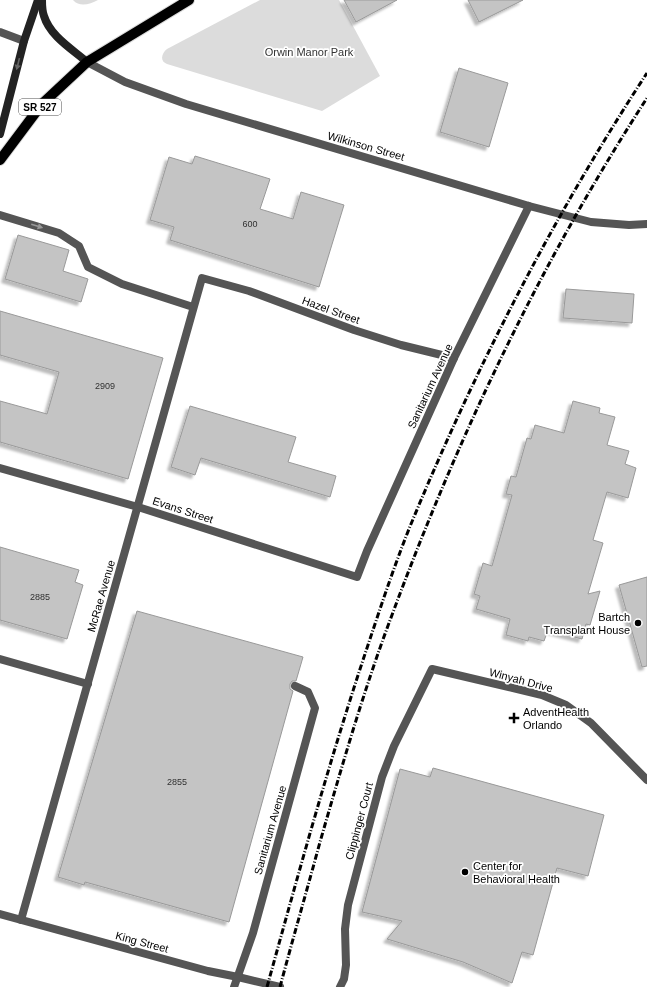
<svg xmlns="http://www.w3.org/2000/svg" width="647" height="987" font-family="Arial,sans-serif">
  <style>
    .green { fill: #dcdcdc }
    .building { fill: #c4c4c4; stroke: #999; filter: url(#shadow) }
    .lines { fill: none; stroke-linecap: round; stroke-linejoin: round }
    .primary-casing { stroke: #dbdbdb; stroke-width: 12 }
    .street { stroke: #555; stroke-width: 8 }
    .secondary { stroke: #222; stroke-width: 8 }
    .primary { stroke: #000; stroke-width: 10 }
    .rail { stroke: #000; stroke-width: 3; stroke-dasharray: 6 2 1 2; stroke-linecap: butt }
    .oneway { fill: #646464 }
    .oneway2 { fill: #999 }
    .poi-dot { fill: #000; stroke: #fff; stroke-width: 1.5 }
    .labels { text-anchor: middle; dominant-baseline: central; stroke-width: 3.5; stroke-linejoin: round; paint-order: stroke }
    .number-label { font-size: 9px; fill: #313131 }
    .shield { fill: #fff; stroke: #4c4c4c; stroke-width: 1 }
    .shield-label { font-size: 10px; font-weight: bold; fill: #000 }
    .park-label { font-size: 11px; fill: #333; stroke: #fff }
    .street-label { font-size: 11px; fill: #000; stroke: #fff }
    .poi-label { font-size: 11px; fill: #000; stroke: #fff; text-anchor: start }
  </style>
  <defs>
    <filter id="shadow"><feDropShadow dx="-3.5" dy="3.5" stdDeviation="1" flood-color="#0004"/></filter>
  </defs>
  <rect width="100%" height="100%" fill="#fff"/>
  <g class="green">
    <path d="M 73,0 L 98,0 C 90,4 80,8 73,0 Z"/>
    <path d="M 260,0 L 339,0 L 380,76 L 322,111 L 167,64 C 159,61 162,53 167,49 Z"/>
  </g>
  <g class="building">
    <path d="M 344,0 L 397,0 L 356,22 Z"/>
    <path d="M 468,0 L 523,0 L 479,22 Z"/>
    <path d="M 459,68 L 508,83 L 489,147 L 440,132 Z"/>
    <path d="M 195,156 L 270,179 L 260,209 L 293,219 L 301,192 L 344,205 L 319,287 L 170,240 L 174,227 L 150,220 L 169,157 L 192,164 Z"/>
    <path d="M 18,235 L 69,250 L 63,271 L 88,279 L 81,302 L 5,279 Z"/>
    <path d="M 566,289 L 634,294 L 632,323 L 563,318 Z"/>
    <path d="M 0,311 L 163,358 L 128,479 L 0,442 L 0,401 L 47,414 L 59,372 L 0,355 Z"/>
    <path d="M 573,401 L 600,408 L 599,413 L 615,417 L 607,445 L 629,451 L 625,464 L 636,468 L 628,498 L 607,492 L 593,540 L 603,543 L 588,594 L 600,591 L 590,625 L 586,624 L 582,639 L 548,630 L 544,641 L 529,637 L 528,641 L 506,635 L 510,619 L 476,609 L 480,596 L 474,594 L 483,563 L 492,566 L 512,495 L 506,494 L 511,476 L 516,477 L 527,438 L 531,439 L 535,425 L 564,433 Z"/>
    <path d="M 190,406 L 296,437 L 288,462 L 336,476 L 330,497 L 201,458 L 195,475 L 171,467 Z"/>
    <path d="M 0,547 L 79,570 L 75,582 L 83,585 L 67,639 L 0,620 Z"/>
    <path d="M 647,577 L 647,666 L 642,667 L 619,585 Z"/>
    <path d="M 137,611 L 303,657 L 296,681 L 292,681 L 290,684 L 290,689 L 293,691 L 229,922 L 85,882 L 84,885 L 58,877 Z"/>
    <path d="M 433,768 L 604,815 L 588,876 L 557,868 L 533,955 L 522,952 L 512,983 L 463,962 L 387,939 L 402,921 L 362,912 L 400,769 L 430,777 Z"/>
  </g>
  <g class="lines">
    <defs>
      <path id="primary" d="M 0,160 L 42,104 L 87,62 L 189,0"/>
    </defs>
    <use href="#primary" class="primary-casing"/>
    <g class="street">
      <path d="M 0,32 L 24,41"/>
      <path d="M 87,62 L 125,82 L 186,104 L 529,206 L 591,222 L 629,225 L 647,224"/>
      <path d="M 0,215 L 59,233 L 79,246 L 88,267 L 122,284 L 193,307"/>
      <path d="M 0,468 L 138,507 L 357,577 L 367,551 L 454,358 L 529,206"/>
      <path d="M 0,659 L 88,684"/>
      <path d="M 0,914 L 208,971 L 238,977 L 280,987"/>
      <path d="M 21,920 L 202,278 L 249,291 L 354,330 L 401,345 L 454,358"/>
      <path d="M 234,987 L 253,933 L 315,708 L 308,692 L 295,686"/>
      <path d="M 340,987 L 344,979 L 346,965 L 345,929 L 348,905 L 382,777 L 394,746 L 432,669 L 542,695 L 566,705 L 591,723 L 647,780"/>
    </g>
    <g class="secondary">
      <path d="M 42,0 C 42,5 42,11 44,16 C 50,36 72,49 87,62"/>
      <path d="M 0,134 L 24,41 L 38,0"/>
    </g>
    <use href="#primary" class="primary"/>
    <g class="rail">
      <path d="M 267,987 C 298,875 329,762 366,651 C 380,609 394,566 411,524 C 476,367 554,215 647,73"/>
      <path d="M 280,987 C 293,938 307,890 320,842 C 342,766 364,689 392,615 C 459,434 542,260 647,98"/>
    </g>
  </g>
  <defs><path id="oneway-solid" d="M-6-.8H1V-3.2L6.5 0L1 3.2V.8H-6Z"/></defs>
  <use class="oneway" href="#oneway-solid" transform="translate(18 64) rotate(104)"/>
  <use class="oneway2" href="#oneway-solid" transform="translate(37 226) rotate(17)"/>
  <g class="poi-dot">
    <circle cx="638" cy="623" r="4"/>
    <path d="M512 712h4v4h4v4h-4v4h-4v-4h-4v-4h4z"/>
    <circle cx="465" cy="872" r="4"/>
  </g>
  <g class="labels">
    <g class="number-label">
      <text x="250" y="224">600</text>
      <text x="105" y="386">2909</text>
      <text x="40" y="597">2885</text>
      <text x="177" y="782">2855</text>
    </g>
    <rect class="shield" x="19" y="99" width="42" height="16" rx="3"/>
    <g class="shield-label">
      <text x="40" y="107">SR 527</text>
    </g>
    <g class="park-label">
      <text x="309" y="52">Orwin Manor Park</text>
    </g>
    <g class="street-label">
      <text transform="translate(366 146) rotate(16)">Wilkinson Street</text>
      <text transform="translate(331 310) rotate(20)">Hazel Street</text>
      <text transform="translate(430 386) rotate(-65)">Sanitarium Avenue</text>
      <text transform="translate(183 510) rotate(18)">Evans Street</text>
      <text transform="translate(101 596) rotate(-74)">McRae Avenue</text>
      <text transform="translate(521 680) rotate(15)">Winyah Drive</text>
      <text transform="translate(359 821) rotate(-75)">Clippinger Court</text>
      <text transform="translate(270 830) rotate(-74)">Sanitarium Avenue</text>
      <text transform="translate(142 942) rotate(15)">King Street</text>
    </g>
    <g class="poi-label">
      <text x="630" y="617" text-anchor="end">Bartch<tspan x="630" dy="13">Transplant House</tspan></text>
      <text x="523" y="712">AdventHealth<tspan x="523" dy="13">Orlando</tspan></text>
      <text x="473" y="866">Center for<tspan x="473" dy="13">Behavioral Health</tspan></text>
    </g>
  </g>
</svg>
